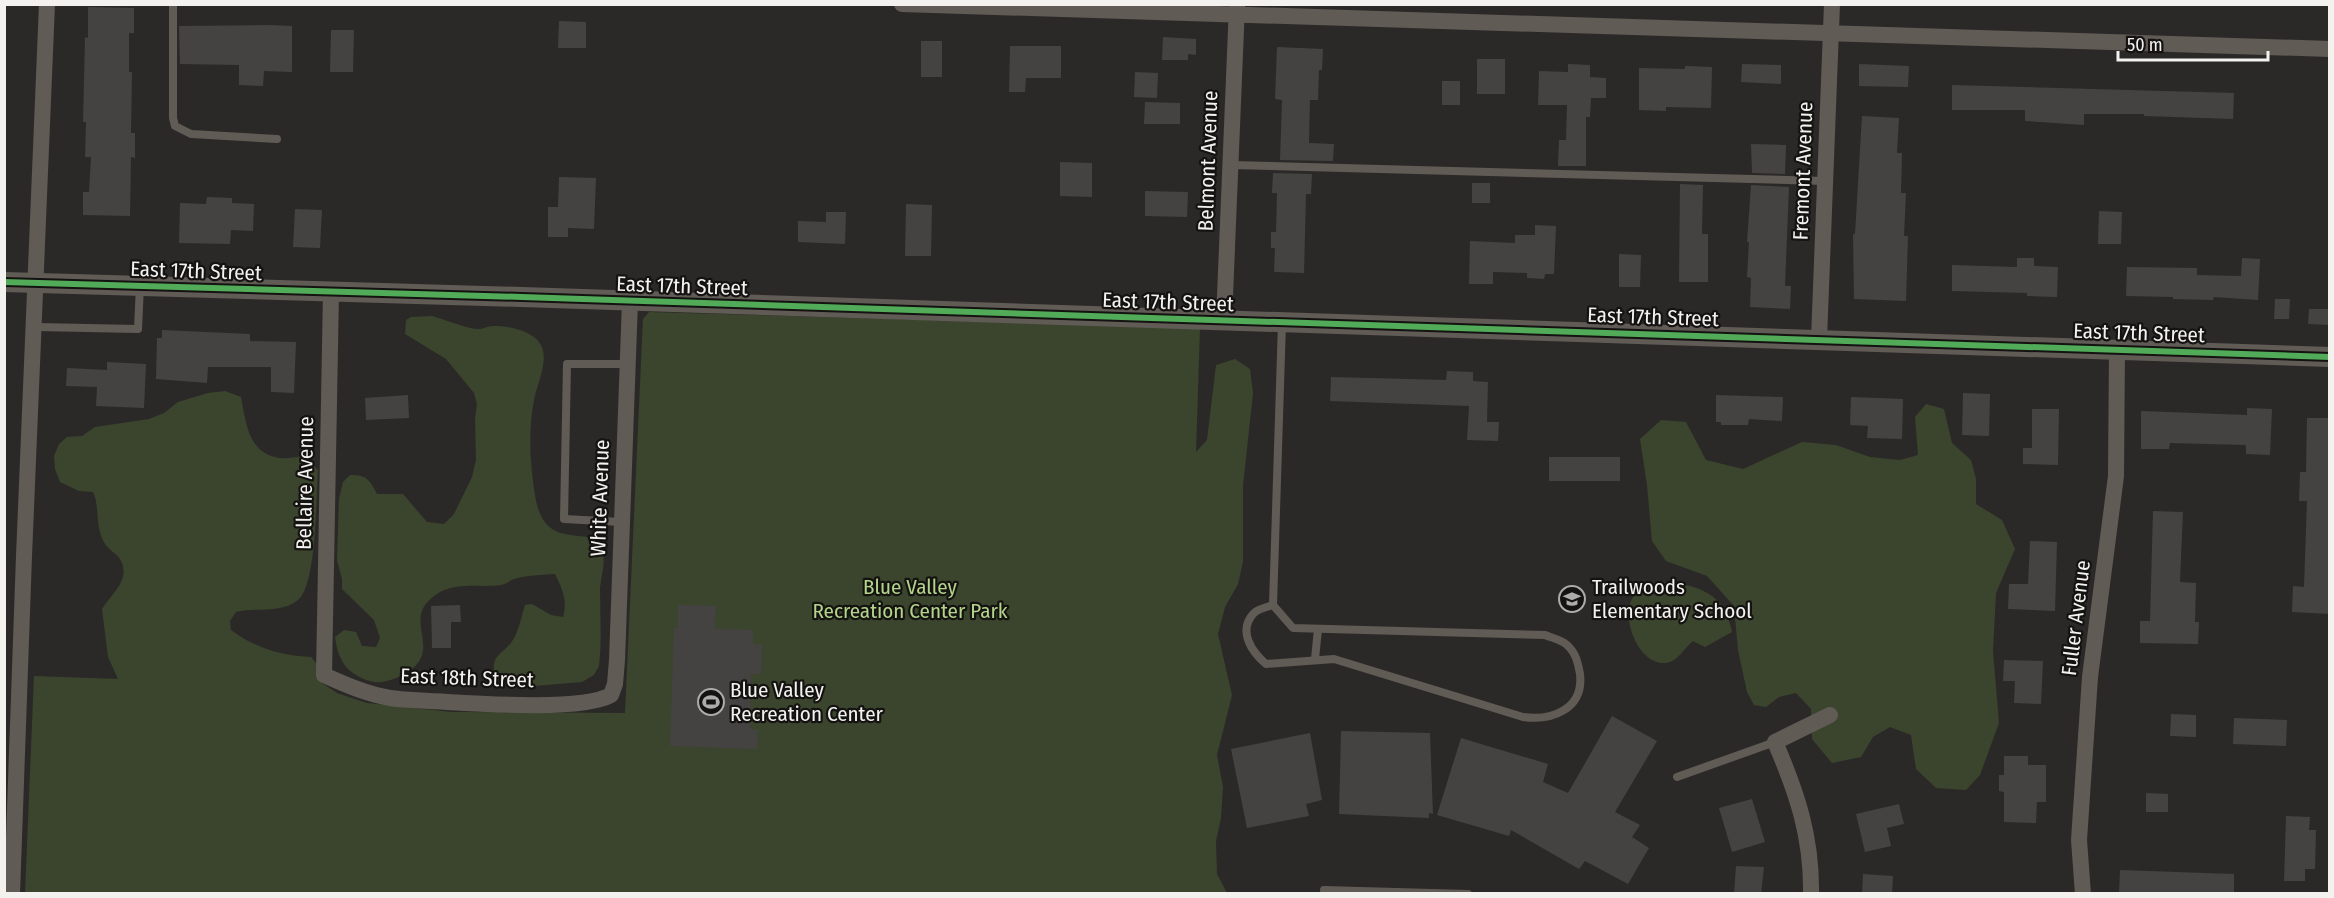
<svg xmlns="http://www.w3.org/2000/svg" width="2334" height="898" font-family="'Fira Sans Condensed',sans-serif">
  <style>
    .green { fill: #3b452e }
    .building { fill: #444342 }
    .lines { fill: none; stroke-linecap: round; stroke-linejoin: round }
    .service { stroke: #615b56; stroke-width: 8 }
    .minor { stroke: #615b56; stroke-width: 16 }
    .tertiary { stroke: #615b56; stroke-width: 20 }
    .cycleway-casing { stroke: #141311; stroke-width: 10 }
    .cycleway { stroke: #51ab58; stroke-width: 6 }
    .labels { text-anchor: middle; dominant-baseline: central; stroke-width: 4.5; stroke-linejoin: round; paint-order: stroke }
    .street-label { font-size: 21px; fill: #f3f2ef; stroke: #141311 }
    .park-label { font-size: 21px; fill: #b3d489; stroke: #141311 }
    .poi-label { font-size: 21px; fill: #f3f2ef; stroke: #141311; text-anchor: start }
  </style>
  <rect width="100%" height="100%" fill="#2b2927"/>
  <g class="green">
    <path d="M 649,312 L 1200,328 L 1196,452 L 1207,440 L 1216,365 L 1235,359 L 1250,369 L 1253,393 L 1243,486 L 1243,562 L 1238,584 L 1225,607 L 1218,634 L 1232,695 L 1217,755 L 1223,787 L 1221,818 L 1216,841 L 1217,874 L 1227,893 L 25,894 L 34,676 L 118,679 L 108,657 L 102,609 C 111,594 132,579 120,559 C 116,553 107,549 104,542 C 95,527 100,506 93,492 L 79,491 L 60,482 L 55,469 L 54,456 L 59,444 L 67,437 L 82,436 L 95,427 L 149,419 L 164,413 L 178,402 L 208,393 L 225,391 L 241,397 C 246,423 248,453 279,458 C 286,459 296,457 304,456 L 318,470 C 316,495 317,585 298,600 C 281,614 255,607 236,612 L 230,621 L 231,630 C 255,648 282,656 311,657 L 318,665 L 319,681 L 337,693 L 367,703 L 452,712 L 625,713 L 643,319 Z"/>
    <path d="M 432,316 C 444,319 465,328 476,329 C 481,330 488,326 493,326 C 508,326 530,330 539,342 C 551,358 537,383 534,400 C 528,430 530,465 535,495 C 544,556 591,522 601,548 C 607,562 601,575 600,588 C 600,614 602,640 599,666 L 594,675 L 582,682 L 522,687 L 506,685 L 495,678 C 489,650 507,656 516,634 C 520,625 522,614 525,605 L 532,604 L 551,615 L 563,617 C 568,601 562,588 555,574 C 542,575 526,575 514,579 C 509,581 507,584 501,585 C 478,588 454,581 434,596 C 398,622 452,654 396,678 C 379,685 368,683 353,673 C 341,665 337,651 335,637 L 344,630 L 356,632 L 362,646 L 376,647 L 380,638 L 374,620 L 342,589 L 342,579 L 337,560 L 339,499 L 343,482 L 350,475 C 366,474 370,480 377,494 L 403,494 L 427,522 L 444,524 L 454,514 L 472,477 L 476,460 L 475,419 L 477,404 L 474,393 L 446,359 L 405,334 L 406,320 L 411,317 Z"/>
    <path d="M 1926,404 L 1944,409 L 1952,443 L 1971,460 L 1976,479 L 1976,504 L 2002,520 L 2015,549 L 1996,593 L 1993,651 L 1999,723 L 1980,775 L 1966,790 L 1936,788 L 1916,769 L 1911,735 L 1890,727 L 1873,737 L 1861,757 L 1832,763 L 1812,739 L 1811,709 L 1796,693 L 1779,697 L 1766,707 L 1754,705 L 1747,692 L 1738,650 L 1734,606 L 1707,576 L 1666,561 L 1652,541 L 1647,485 L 1640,439 L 1661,420 L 1686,422 L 1706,460 L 1743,469 L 1802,442 L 1836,445 L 1870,457 L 1900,460 L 1918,455 L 1915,417 Z"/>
    <path d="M 1672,582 C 1705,588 1725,596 1732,632 L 1705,647 L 1693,641 C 1684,648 1677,663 1665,663 C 1639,665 1621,619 1632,599 C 1634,595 1639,592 1642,589 C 1643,589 1648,584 1649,584 C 1655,581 1665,583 1672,582 Z"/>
  </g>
  <g class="building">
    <path d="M 88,7 L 134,8 L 134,33 L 129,33 L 129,72 L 132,72 L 131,133 L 135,133 L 135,158 L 131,157 L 130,216 L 83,215 L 83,192 L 89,192 L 91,157 L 85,157 L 86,122 L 83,122 L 85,37 L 88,38 Z"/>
    <path d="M 559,21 L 586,22 L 586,48 L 558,48 Z"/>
    <path d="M 270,25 L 292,26 L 292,72 L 264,71 L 263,86 L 239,85 L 239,65 L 180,64 L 179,26 Z"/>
    <path d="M 331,30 L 354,30 L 353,72 L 330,72 Z"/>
    <path d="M 1163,37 L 1196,39 L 1196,55 L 1188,54 L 1188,60 L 1162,60 Z"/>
    <rect x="921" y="41" width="21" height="36"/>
    <path d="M 1010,46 L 1061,46 L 1061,78 L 1026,78 L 1025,92 L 1009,92 Z"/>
    <path d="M 1277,47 L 1323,49 L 1322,70 L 1319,70 L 1318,100 L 1310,100 L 1309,143 L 1334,144 L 1333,161 L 1280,160 L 1282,100 L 1275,99 Z"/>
    <rect x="1477" y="59" width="28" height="35"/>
    <path d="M 1568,64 L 1590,65 L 1590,77 L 1606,78 L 1606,98 L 1591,98 L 1590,117 L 1586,117 L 1586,166 L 1558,166 L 1559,140 L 1566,140 L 1567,105 L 1538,105 L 1539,71 L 1568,72 Z"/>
    <path d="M 1742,64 L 1781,65 L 1781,84 L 1741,82 Z"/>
    <path d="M 1859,64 L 1909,66 L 1908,87 L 1859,86 Z"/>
    <path d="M 1685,66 L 1712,67 L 1711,108 L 1666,107 L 1666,111 L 1639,110 L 1639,68 L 1685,69 Z"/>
    <path d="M 1135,72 L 1158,73 L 1157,98 L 1134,97 Z"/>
    <rect x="1442" y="81" width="18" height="24"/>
    <path d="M 1952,85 L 2234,93 L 2233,119 L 2144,116 L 2144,114 L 2084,114 L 2084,125 L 2025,121 L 2025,110 L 1952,110 Z"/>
    <path d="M 1145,102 L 1180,103 L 1180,124 L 1144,124 Z"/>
    <path d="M 1862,116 L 1899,118 L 1897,153 L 1902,153 L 1901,193 L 1906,193 L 1904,236 L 1908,236 L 1906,301 L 1854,299 L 1853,234 L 1855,234 Z"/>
    <path d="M 1751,144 L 1786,145 L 1785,174 L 1752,173 Z"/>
    <path d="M 1060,162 L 1092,163 L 1092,197 L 1060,196 Z"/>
    <path d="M 1273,173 L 1312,174 L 1311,194 L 1306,194 L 1304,273 L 1274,272 L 1275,248 L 1271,248 L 1271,232 L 1276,232 L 1277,193 L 1272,193 Z"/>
    <path d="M 559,177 L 596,178 L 594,229 L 568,228 L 568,237 L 548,237 L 548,207 L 558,207 Z"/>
    <rect x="1472" y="183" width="18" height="20"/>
    <path d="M 1680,184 L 1703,185 L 1702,234 L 1708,234 L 1708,282 L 1679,282 Z"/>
    <path d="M 1751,185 L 1789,187 L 1785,286 L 1791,286 L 1790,309 L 1750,307 L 1751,278 L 1747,277 L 1749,242 L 1747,242 Z"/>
    <path d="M 1145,191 L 1188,192 L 1187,217 L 1145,216 Z"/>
    <path d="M 207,197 L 232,198 L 232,203 L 254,204 L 253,231 L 231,230 L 230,244 L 179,243 L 180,203 L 206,204 Z"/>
    <path d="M 906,204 L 932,205 L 931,256 L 905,256 Z"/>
    <path d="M 295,209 L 322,210 L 320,248 L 293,247 Z"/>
    <path d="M 2099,211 L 2122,212 L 2121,244 L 2098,244 Z"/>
    <path d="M 826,212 L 846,212 L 845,244 L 798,242 L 798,221 L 826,222 Z"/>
    <path d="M 1535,225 L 1556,226 L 1554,274 L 1545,274 L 1544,279 L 1527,278 L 1527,273 L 1493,272 L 1493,284 L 1469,284 L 1470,241 L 1515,243 L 1515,235 L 1535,235 Z"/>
    <path d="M 1619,254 L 1641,255 L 1640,287 L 1619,287 Z"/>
    <path d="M 2017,258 L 2034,258 L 2034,266 L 2058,267 L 2057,297 L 2027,296 L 2027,293 L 1952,291 L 1952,265 L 2017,267 Z"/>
    <path d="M 2242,258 L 2260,259 L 2258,300 L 2214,297 L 2213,300 L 2173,299 L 2173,297 L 2126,296 L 2127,267 L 2197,268 L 2197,275 L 2241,276 Z"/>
    <path d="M 2275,299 L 2290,299 L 2289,319 L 2274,319 Z"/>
    <path d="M 2309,309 L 2330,309 L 2330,325 L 2308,324 Z"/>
    <path d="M 162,330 L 250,334 L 250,341 L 296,342 L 294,393 L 271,392 L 271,367 L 208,367 L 207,383 L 156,379 L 157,338 L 162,338 Z"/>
    <path d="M 107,362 L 146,364 L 144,408 L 96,406 L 97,387 L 66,386 L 67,368 L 107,370 Z"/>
    <path d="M 1447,371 L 1473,372 L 1473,381 L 1488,382 L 1487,422 L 1499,422 L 1498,441 L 1467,440 L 1469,406 L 1330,401 L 1331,377 L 1446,380 Z"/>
    <path d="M 1963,393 L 1990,394 L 1989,436 L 1962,435 Z"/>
    <path d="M 408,395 L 409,418 L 366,420 L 365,398 Z"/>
    <path d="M 1716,395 L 1783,397 L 1782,421 L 1749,419 L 1748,425 L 1721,425 L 1721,422 L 1716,422 Z"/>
    <path d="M 1851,397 L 1903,399 L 1902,439 L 1867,438 L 1868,426 L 1850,425 Z"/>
    <path d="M 2247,408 L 2272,409 L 2270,455 L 2246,454 L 2246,445 L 2170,443 L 2169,449 L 2141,449 L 2141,411 L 2247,415 Z"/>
    <path d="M 2032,409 L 2059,409 L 2058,465 L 2023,464 L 2023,448 L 2032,448 Z"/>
    <path d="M 2307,418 L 2330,418 L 2330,614 L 2292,612 L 2293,586 L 2304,587 L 2307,501 L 2299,501 L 2300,472 L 2306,472 Z"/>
    <rect x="1549" y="457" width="71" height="24"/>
    <path d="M 2153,511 L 2183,512 L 2180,582 L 2196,583 L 2195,622 L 2199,622 L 2198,644 L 2140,643 L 2140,621 L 2150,621 Z"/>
    <path d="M 2030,541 L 2057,542 L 2055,611 L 2008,609 L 2009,584 L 2028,584 Z"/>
    <path d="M 460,605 L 461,622 L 451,622 L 451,648 L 432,648 L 431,606 Z"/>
    <path d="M 678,605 L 716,606 L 715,629 L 753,630 L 753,644 L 762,645 L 761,674 L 751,674 L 750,729 L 758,730 L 757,749 L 670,746 L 674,628 L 678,628 Z"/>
    <path d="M 2004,660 L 2043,661 L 2041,704 L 2014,703 L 2015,681 L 2003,681 Z"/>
    <path d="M 2171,714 L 2196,715 L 2196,737 L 2170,736 Z"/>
    <path d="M 1612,716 L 1657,741 L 1615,812 L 1640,825 L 1632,837 L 1649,848 L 1628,884 L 1585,861 L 1579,869 L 1511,830 L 1509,836 L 1437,815 L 1461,738 L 1548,764 L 1543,782 L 1568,793 Z"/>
    <path d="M 2234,718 L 2287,720 L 2286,746 L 2233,744 Z"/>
    <path d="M 1341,731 L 1430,733 L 1433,814 L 1429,813 L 1429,818 L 1339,814 Z"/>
    <path d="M 1310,733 L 1322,800 L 1306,804 L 1309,816 L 1247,828 L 1231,749 Z"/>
    <path d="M 2004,756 L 2028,756 L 2028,765 L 2046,765 L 2046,802 L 2037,802 L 2036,823 L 2004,822 L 2004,792 L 1999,791 L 1999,775 L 2004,775 Z"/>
    <path d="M 2146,793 L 2168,794 L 2168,812 L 2146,812 Z"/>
    <path d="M 1752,799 L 1765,842 L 1732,852 L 1719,808 Z"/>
    <path d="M 1899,804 L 1904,824 L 1887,828 L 1891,846 L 1865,852 L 1856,814 Z"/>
    <path d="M 2286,816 L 2310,817 L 2309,830 L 2316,830 L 2315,869 L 2305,869 L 2305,881 L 2284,881 Z"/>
    <path d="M 1736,866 L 1764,867 L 1761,894 L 1734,894 Z"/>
    <path d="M 2120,870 L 2234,874 L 2234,894 L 2119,894 Z"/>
    <path d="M 1863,874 L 1893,876 L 1892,894 L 1862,894 Z"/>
  </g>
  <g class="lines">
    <g class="service">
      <path d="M 173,4 L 173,118 L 175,126 L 191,134 L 277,139"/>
      <path d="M 1231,165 L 1825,181"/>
      <path d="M 35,327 L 138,329 L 140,286"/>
      <path d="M 621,522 L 564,519 L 567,364 L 628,364"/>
      <path d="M 1273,605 C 1267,607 1258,609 1254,613 C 1237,631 1252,652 1266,664 L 1334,659 L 1523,717 C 1552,721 1584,709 1580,674 C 1578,663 1576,653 1567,645 C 1562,640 1552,638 1545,635 L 1293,628 L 1273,605 L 1282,323"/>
      <path d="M 1315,659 L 1318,629"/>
      <path d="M 1677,777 L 1775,742"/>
      <path d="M 1324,890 L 1468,894"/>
    </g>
    <g class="minor">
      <path d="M 902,4 L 2330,49"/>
      <path d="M 331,292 L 324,675 C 346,685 367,694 390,698 C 403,700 418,700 431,701 C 470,703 580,712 611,695 L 615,684 L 617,660 L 630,301"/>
      <path d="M 1224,320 L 1237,5"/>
      <path d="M 1819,339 L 1832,4"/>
      <path d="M 12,894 L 24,556 L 47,4"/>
      <path d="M 1811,894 C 1812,837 1797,793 1775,742 L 1830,715"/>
      <path d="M 2083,894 L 2079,840 L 2090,677 L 2116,476 L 2117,349"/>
    </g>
    <path class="tertiary" d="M 4,282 L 522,297 L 2330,357"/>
    <defs>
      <path id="cycleway" d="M 4,282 L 522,297 L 2330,357"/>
    </defs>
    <use href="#cycleway" class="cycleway-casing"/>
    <use href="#cycleway" class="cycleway"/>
  </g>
  <defs>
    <symbol id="school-ring" viewBox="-11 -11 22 22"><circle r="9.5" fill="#141311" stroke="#adaca9" stroke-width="1.5"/><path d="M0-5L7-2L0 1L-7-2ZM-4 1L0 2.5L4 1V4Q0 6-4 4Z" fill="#adaca9"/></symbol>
    <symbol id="stadium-ring" viewBox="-11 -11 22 22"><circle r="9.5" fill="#141311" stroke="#adaca9" stroke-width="1.5"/><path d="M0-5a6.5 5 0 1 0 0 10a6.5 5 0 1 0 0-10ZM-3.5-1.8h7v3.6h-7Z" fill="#adaca9"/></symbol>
  </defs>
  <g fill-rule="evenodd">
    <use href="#school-ring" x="1557" y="584" width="30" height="30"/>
    <use href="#stadium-ring" x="696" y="687" width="30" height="30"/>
  </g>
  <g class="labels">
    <g class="street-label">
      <text transform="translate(1208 161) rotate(-88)">Belmont Avenue</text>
      <text transform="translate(1803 171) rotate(-88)">Fremont Avenue</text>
      <text transform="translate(196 271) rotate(2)">East 17th Street</text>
      <text transform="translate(682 286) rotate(2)">East 17th Street</text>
      <text transform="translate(1168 302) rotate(2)">East 17th Street</text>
      <text transform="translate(1653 317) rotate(2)">East 17th Street</text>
      <text transform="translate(2139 333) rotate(2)">East 17th Street</text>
      <text transform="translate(305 483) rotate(-89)">Bellaire Avenue</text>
      <text transform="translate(600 498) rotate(-88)">White Avenue</text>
      <text transform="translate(2076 618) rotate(-83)">Fuller Avenue</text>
      <text transform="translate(467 678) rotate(2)">East 18th Street</text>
    </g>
    <g class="park-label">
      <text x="910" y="587">Blue Valley<tspan x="910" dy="24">Recreation Center Park</tspan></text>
    </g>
    <g class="poi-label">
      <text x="1592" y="587">Trailwoods<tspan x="1592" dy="24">Elementary School</tspan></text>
      <text x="730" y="690">Blue Valley<tspan x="730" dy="24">Recreation Center</tspan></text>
    </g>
  </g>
  <rect width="2334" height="898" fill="none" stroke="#f3f2ef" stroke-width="12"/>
  <path d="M2118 51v9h150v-9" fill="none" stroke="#f3f2ef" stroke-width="3"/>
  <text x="2127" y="51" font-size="18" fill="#f3f2ef" stroke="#141311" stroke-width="4.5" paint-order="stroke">50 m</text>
</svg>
